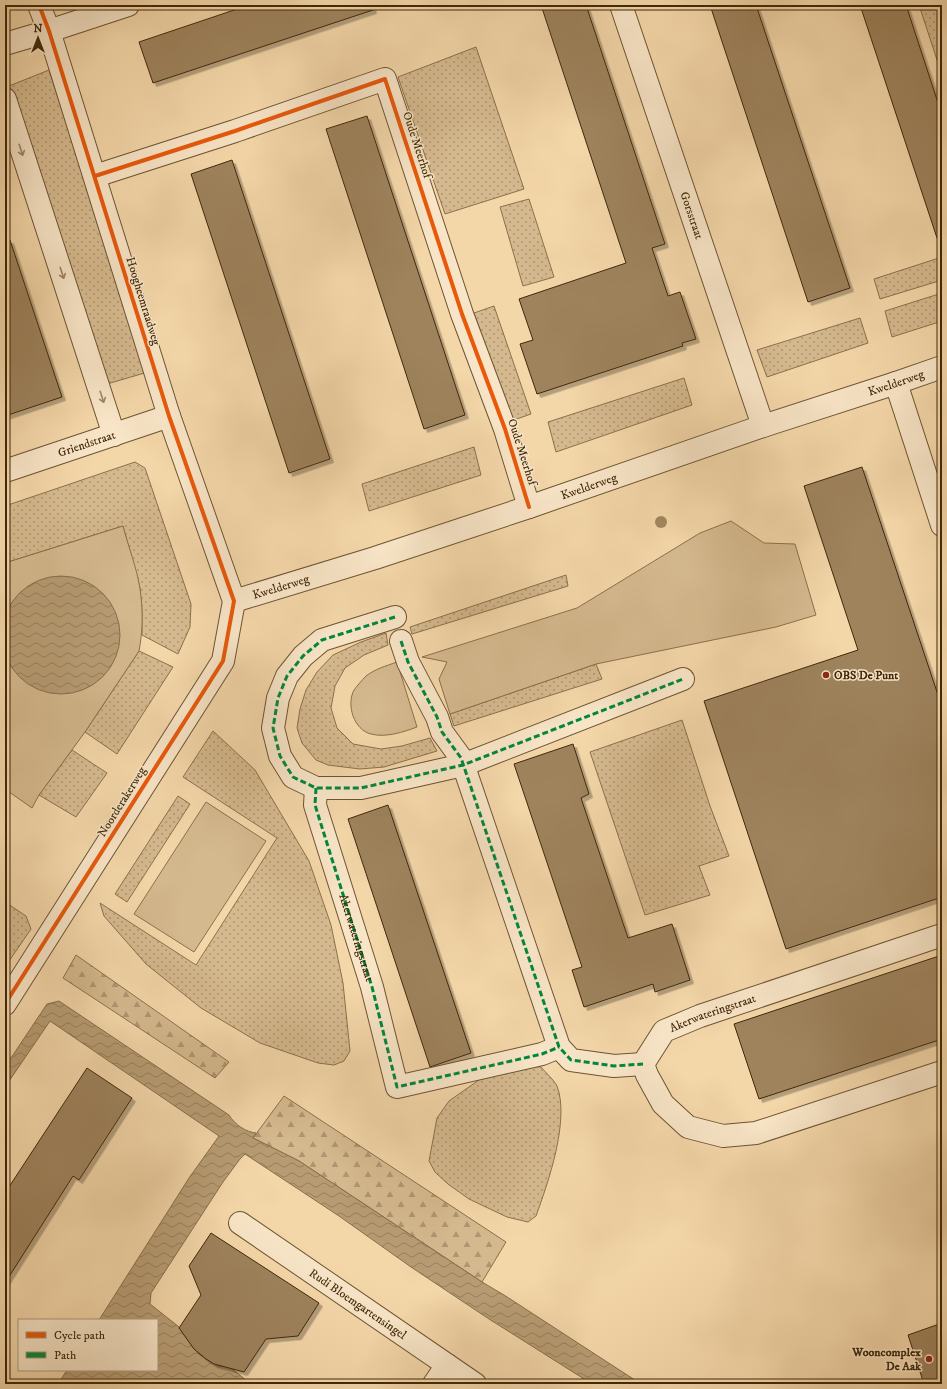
<svg xmlns="http://www.w3.org/2000/svg" width="947" height="1389" font-family="'IM FELL DW Pica',serif">
  <style>
    .grass { fill: url(#grass-dots); stroke: #8a714c }
    .forest { fill: url(#forest-firs); stroke: #8a714c }
    .park { fill: #d5b98e; stroke: #8a714c }
    .water { fill: url(#water-waves); stroke: #876e49 }
    .building { fill: #9e835d; stroke: #40290a; filter: url(#shadow) }
    .lines { fill: none; stroke-linecap: round; stroke-linejoin: round }
    .minor-casing { stroke: #6d5432; stroke-width: 24 }
    .minor { stroke: #f8e5c7; stroke-width: 22 }
    .quiet { stroke: #00873e; stroke-width: 3; stroke-dasharray: 6 3; stroke-linecap: butt }
    .cycleway-casing { stroke: #f8e5c7; stroke-width: 6 }
    .cycleway { stroke: #e8590c; stroke-width: 4 }
    .tree { fill: #a28760 }
    .oneway { stroke: #9c8768 }
    .poi-dot { fill: #8f2418; stroke: #f8e5c7; stroke-width: 1.5 }
    .labels { text-anchor: middle; dominant-baseline: central; stroke-width: 3; stroke-linejoin: round; paint-order: stroke }
    .street-label { font-size: 12px; fill: #40290a; stroke: #f8e5c7 }
    .poi-label { font-size: 12px; font-weight: bold; fill: #40290a; stroke: #f8e5c7; text-anchor: start }
  </style>
  <defs>
    <pattern id="grass-dots" width="8" height="8" patternUnits="userSpaceOnUse"><rect width="8" height="8" fill="#d5b98e"/><path d="M2 2h.1M6 6h.1" fill="none" stroke="#ae9672" stroke-width="1.8" stroke-linecap="round"/></pattern>
    <pattern id="forest-firs" width="22" height="20" patternUnits="userSpaceOnUse"><rect width="22" height="20" fill="#d5b98e"/><path d="M5 1l3.5 6h-7zM16 11l3.5 6h-7z" fill="#ae9672"/></pattern>
    <pattern id="water-waves" width="16" height="10" patternUnits="userSpaceOnUse"><rect width="16" height="10" fill="#b79c73"/><path d="M0 5q4-4 8 0t8 0" fill="none" stroke="#967f5d"/></pattern>
    <filter id="shadow"><feDropShadow dx="3.5" dy="3.5" stdDeviation="0" flood-color="#0004"/></filter>
  </defs>
  <rect width="100%" height="100%" fill="#f4d7a9"/>
  <filter id="stains"><feTurbulence type="fractalNoise" baseFrequency=".005" numOctaves="4"/><feColorMatrix values="0 0 0 0 .2 0 0 0 0 .09 0 0 0 0 .02 0 0 0 .5 -.17"/></filter>
  <radialGradient id="worn" r=".72"><stop offset=".6" stop-color="#630" stop-opacity="0"/><stop offset="1" stop-color="#630" stop-opacity=".3"/></radialGradient>
  <g class="grass">
    <path d="M 919,5 L 942,5 L 942,75 Z"/>
    <path d="M 476,47 L 524,189 L 445,214 L 398,77 Z"/>
    <path d="M 49,70 L 148,372 L 107,384 L 9,86 Z"/>
    <path d="M 529,199 L 554,277 L 523,286 L 500,207 Z"/>
    <path d="M 942,257 L 942,280 L 880,299 L 874,279 Z"/>
    <path d="M 942,293 L 942,321 L 892,337 L 885,311 Z"/>
    <path d="M 494,306 L 531,414 L 511,421 L 474,313 Z"/>
    <path d="M 860,318 L 868,343 L 767,377 L 757,350 Z"/>
    <path d="M 684,378 L 692,405 L 556,452 L 548,422 Z"/>
    <path d="M 474,447 L 481,475 L 369,511 L 362,484 Z"/>
    <path d="M 135,462 L 145,468 L 191,604 L 190,627 L 178,654 L 142,635 L 142,612 L 140,588 L 123,526 L 5,563 L 5,506 Z"/>
    <path d="M 566,575 L 568,586 L 412,634 L 410,627 Z"/>
    <path d="M 386,633 L 388,645 L 364,655 L 345,668 L 335,686 L 331,708 L 337,728 L 353,744 L 381,749 L 402,746 L 430,738 L 437,751 L 384,767 L 360,769 L 328,765 L 316,760 L 302,743 L 297,728 L 300,709 L 306,690 L 317,672 L 333,655 L 361,642 Z"/>
    <path d="M 139,651 L 173,667 L 117,754 L 85,732 Z"/>
    <path d="M 596,664 L 602,679 L 454,726 L 450,714 Z"/>
    <path d="M 682,720 L 710,806 L 729,856 L 699,866 L 710,895 L 645,915 L 590,752 Z"/>
    <path d="M 213,731 L 255,770 L 309,861 L 331,925 L 343,983 L 350,1051 L 344,1061 L 334,1065 L 318,1063 L 260,1043 L 201,1008 L 146,964 L 104,916 L 100,903 L 196,965 L 277,838 L 183,777 Z"/>
    <path d="M 72,750 L 107,773 L 76,817 L 39,795 Z"/>
    <path d="M 178,796 L 190,804 L 127,902 L 115,894 Z"/>
    <path d="M 5,902 L 26,916 L 31,929 L 5,967 Z"/>
    <path d="M 527,1066 L 541,1067 C 546,1073 554,1080 557,1086 C 570,1120 548,1183 536,1216 L 528,1222 L 507,1217 L 469,1199 L 448,1184 L 435,1172 L 429,1161 L 437,1118 L 449,1101 L 486,1075 Z"/>
  </g>
  <g class="forest">
    <path d="M 76,955 L 229,1062 L 215,1078 L 63,978 Z"/>
    <path d="M 284,1096 L 506,1242 L 482,1282 L 299,1161 L 253,1138 Z"/>
  </g>
  <g class="park">
    <path d="M 731,521 L 764,543 L 795,544 L 816,615 L 776,627 L 596,664 L 450,714 L 439,679 L 447,662 L 422,657 L 577,608 L 700,533 Z"/>
    <path d="M 123,526 C 128,546 137,568 140,589 C 143,609 143,630 139,651 L 85,732 L 39,795 L 32,808 L 5,789 L 5,563 Z"/>
    <path d="M 397,662 L 417,727 C 404,732 385,738 371,734 C 354,730 346,705 354,690 C 357,686 362,680 366,676 C 375,669 386,666 397,662 Z"/>
    <path d="M 206,802 L 266,841 L 194,952 L 134,914 Z"/>
  </g>
  <g class="water">
    <circle cx="61" cy="635" r="59"/>
    <path d="M 59,1001 L 229,1115 C 235,1125 246,1132 256,1133 L 253,1138 L 299,1161 L 482,1282 L 504,1295 L 641,1384 L 592,1384 L 489,1319 L 411,1267 L 339,1216 L 245,1154 L 240,1159 L 223,1182 L 151,1293 L 150,1304 L 251,1384 L 58,1384 L 67,1370 L 157,1370 L 157,1320 L 99,1320 L 189,1178 L 219,1136 L 50,1021 L 5,1087 L 5,1067 L 47,1004 Z"/>
  </g>
  <g class="building">
    <path d="M 249,5 L 372,5 L 373,10 L 153,83 L 139,42 Z"/>
    <path d="M 541,5 L 586,5 L 665,244 L 652,248 L 668,296 L 680,292 L 696,339 L 682,343 L 683,346 L 537,394 L 520,344 L 533,340 L 519,299 L 626,263 Z"/>
    <path d="M 710,5 L 756,5 L 850,288 L 808,302 Z"/>
    <path d="M 860,5 L 906,5 L 942,115 L 942,237 L 937,238 Z"/>
    <path d="M 367,116 L 465,415 L 424,429 L 326,129 Z"/>
    <path d="M 232,160 L 330,459 L 289,473 L 191,174 Z"/>
    <path d="M 10,240 L 62,397 L 5,416 L 5,241 Z"/>
    <path d="M 862,467 L 942,707 L 942,897 L 786,949 L 704,701 L 858,650 L 804,486 Z"/>
    <path d="M 573,744 L 589,794 L 581,798 L 628,938 L 672,924 L 690,980 L 655,992 L 653,984 L 584,1007 L 572,970 L 582,967 L 514,764 Z"/>
    <path d="M 388,805 L 471,1053 L 430,1067 L 348,819 Z"/>
    <path d="M 942,955 L 942,1039 L 759,1099 L 734,1024 Z"/>
    <path d="M 87,1068 L 132,1098 L 79,1180 L 73,1176 L 5,1283 L 5,1193 Z"/>
    <path d="M 211,1233 L 319,1303 L 298,1336 L 266,1339 L 244,1372 L 214,1364 L 206,1359 L 194,1349 L 179,1328 L 201,1295 L 189,1266 Z"/>
    <path d="M 942,1323 L 942,1384 L 924,1384 L 908,1335 Z"/>
  </g>
  <g class="lines">
    <defs>
      <g id="minor">
        <path id="s1" d="M 621,5 L 763,426"/>
        <path d="M 5,44 L 49,31 L 128,5"/>
        <path d="M 5,99 L 114,435"/>
        <path d="M 95,176 L 235,131 L 385,79 L 462,314 L 505,429 L 529,507"/>
        <path d="M 896,383 L 942,525"/>
        <path id="s2" d="M 5,471 L 169,416"/>
        <path id="s3" d="M 234,601 L 375,558 L 529,507 L 763,426 L 896,383 L 942,367"/>
        <path d="M 395,617 L 322,640 L 303,656 L 287,676 L 278,698 L 273,728 L 280,756 L 293,777 L 316,788 L 361,788 L 463,765 L 683,679"/>
        <path d="M 401,641 L 408,662 L 437,717 L 442,732 L 461,758 L 559,1047 L 571,1060 L 614,1066 L 643,1064"/>
        <path id="s4" d="M 316,788 L 315,805 L 372,987 L 397,1087 L 542,1054 L 559,1047"/>
        <path d="M 5,1004 L 223,661 L 234,601 L 169,416 L 49,31 L 39,5"/>
        <path d="M 643,1064 L 647,1075 L 663,1104 L 688,1127 L 723,1136 L 756,1133 L 942,1072"/>
        <path id="s5" d="M 643,1064 L 664,1031 L 700,1016 L 942,935"/>
        <path id="s6" d="M 240,1223 L 475,1384"/>
        <path d="M 434,1384 L 447,1365"/>
      </g>
    </defs>
    <use href="#minor" class="minor-casing"/>
    <use href="#minor" class="minor"/>
    <g class="quiet">
      <path d="M 395,617 L 322,640 L 303,656 L 287,676 L 278,698 L 273,728 L 280,756 L 293,777 L 316,788 L 361,788 L 463,765 L 683,679"/>
      <path d="M 401,641 L 408,662 L 437,717 L 442,732 L 461,758 L 559,1047 L 571,1060 L 614,1066 L 643,1064"/>
      <path d="M 316,788 L 315,805 L 372,987 L 397,1087 L 542,1054 L 559,1047"/>
    </g>
    <defs>
      <g id="cycleway">
        <path d="M 95,176 L 235,131 L 385,79 L 462,314 L 505,429 L 529,507"/>
        <path d="M 5,1004 L 223,661 L 234,601 L 169,416 L 49,31 L 39,5"/>
      </g>
    </defs>
    <use href="#cycleway" class="cycleway-casing"/>
    <use href="#cycleway" class="cycleway"/>
  </g>
  <circle class="tree" cx="661" cy="522" r="6"/>
  <defs><path id="oneway-shaft" d="M-6 0H5M1.5-3L5.5 0L1.5 3" fill="none" stroke-width="1.6" stroke-linecap="round" stroke-linejoin="round"/></defs>
  <g class="oneway">
    <use href="#oneway-shaft" transform="translate(21 150) rotate(72)"/>
    <use href="#oneway-shaft" transform="translate(62 273) rotate(72)"/>
    <use href="#oneway-shaft" transform="translate(102 397) rotate(72)"/>
  </g>
  <g class="poi-dot">
    <circle cx="826" cy="675" r="4"/>
    <circle cx="929" cy="1359" r="4"/>
  </g>
  <g class="labels">
    <g class="street-label">
      <text transform="translate(417 145) rotate(72)">Oude Meerhof</text>
      <text stroke="none"><textPath href="#s1" startOffset="222">Gorsstraat</textPath></text>
      <text transform="translate(143 301) rotate(73)">Hoogheemraadweg</text>
      <text stroke="none"><textPath href="#s3" startOffset="697">Kwelderweg</textPath></text>
      <text stroke="none"><textPath href="#s2" startOffset="86">Griendstraat</textPath></text>
      <text transform="translate(522 452) rotate(72)">Oude Meerhof</text>
      <text stroke="none"><textPath href="#s3" startOffset="373">Kwelderweg</textPath></text>
      <text stroke="none"><textPath href="#s3" startOffset="49">Kwelderweg</textPath></text>
      <text transform="translate(122 802) rotate(-58)">Noorderakerweg</text>
      <text stroke="none"><textPath href="#s4" startOffset="156">Akerwateringstraat</textPath></text>
      <text stroke="none"><textPath href="#s5" startOffset="91">Akerwateringstraat</textPath></text>
      <text stroke="none"><textPath href="#s6" startOffset="143">Rudi Bloemgartensingel</textPath></text>
    </g>
    <g class="poi-label">
      <text x="834" y="675">OBS De Punt</text>
      <text x="921" y="1352" text-anchor="end">Wooncomplex<tspan x="921" dy="14">De Aak</tspan></text>
    </g>
  </g>
  <rect width="947" height="1389" fill="none" stroke="#f4d7a9" stroke-width="20"/>
  <rect x="6" y="6" width="935" height="1377" fill="none" stroke="#40290a" stroke-width="2"/>
  <rect x="10" y="10" width="927" height="1369" fill="none" stroke="#40290a"/>
  <rect x="18" y="1319" width="140" height="52" fill="#f8e5c7" stroke="#ae9a7b"/>
  <rect x="26" y="1332" width="20" height="6" fill="#e8590c" stroke="#ae9a7b"/>
  <text x="54" y="1339" font-size="12" fill="#40290a">Cycle path</text>
  <rect x="26" y="1352" width="20" height="6" fill="#00873e" stroke="#ae9a7b"/>
  <text x="54" y="1359" font-size="12" fill="#40290a">Path</text>
  <g transform="translate(38 38)" stroke="#f8e5c7" stroke-width="3" paint-order="stroke">
  <path d="M0-3L7 15L0 10L-7 15Z" fill="#40290a"/>
  <text y="-6" font-size="11" font-weight="bold" text-anchor="middle" fill="#40290a">N</text>
  </g>
  <rect width="100%" height="100%" filter="url(#stains)"/>
  <rect width="100%" height="100%" fill="url(#worn)"/>
</svg>
